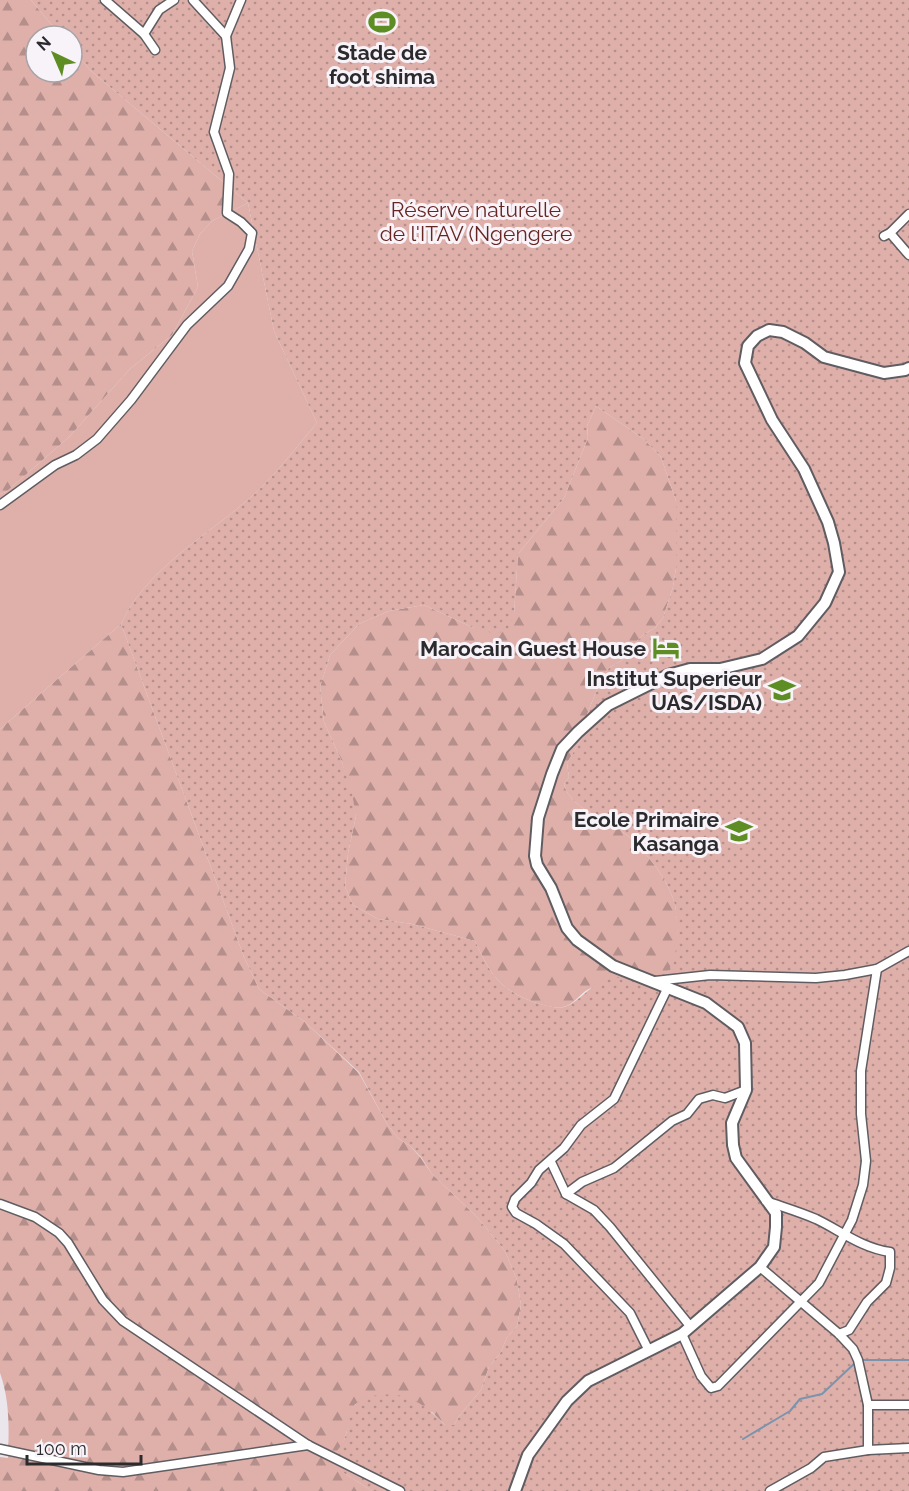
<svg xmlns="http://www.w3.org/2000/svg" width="909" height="1491" font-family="Raleway,sans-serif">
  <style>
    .green { fill: #dfb0aa }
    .forest { fill: url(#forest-firs) }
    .park { fill: url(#park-dots); fill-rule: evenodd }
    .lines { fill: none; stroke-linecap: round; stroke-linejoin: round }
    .stream { stroke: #7a94ae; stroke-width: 2 }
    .street-casing { stroke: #605d62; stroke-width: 11 }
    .secondary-casing { stroke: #605d62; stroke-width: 14 }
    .street { stroke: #fff; stroke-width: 8 }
    .secondary { stroke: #fff; stroke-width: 10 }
    .labels { text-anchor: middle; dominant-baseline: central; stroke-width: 6; stroke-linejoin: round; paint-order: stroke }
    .poi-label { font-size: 21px; font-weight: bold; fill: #2b2a2c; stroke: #f8f3f9; text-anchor: end }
    .park-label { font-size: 21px; fill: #672622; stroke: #f8f3f9 }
  </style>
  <defs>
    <pattern id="forest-firs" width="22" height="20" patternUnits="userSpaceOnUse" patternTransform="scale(1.5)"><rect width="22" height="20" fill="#dfb0aa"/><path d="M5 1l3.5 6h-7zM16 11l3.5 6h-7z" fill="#b58f8b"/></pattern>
    <pattern id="park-dots" width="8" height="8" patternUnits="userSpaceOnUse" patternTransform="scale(1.5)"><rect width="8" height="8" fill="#dfb0aa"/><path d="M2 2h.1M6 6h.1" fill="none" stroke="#b58f8b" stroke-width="1.8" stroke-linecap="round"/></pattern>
  </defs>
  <rect width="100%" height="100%" fill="#eae6ec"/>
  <path class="green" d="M 248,203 L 274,331 L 317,423 C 296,447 276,475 252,496 C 207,536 147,568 121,624 L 0,729 L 0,494 L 6,492 L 69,437 L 130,369 L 172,335 L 198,287 L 192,251 L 200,234 L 212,221 Z"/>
  <g class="forest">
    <path d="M 0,0 L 31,0 L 61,36 L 36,36 L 36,72 L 72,72 L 72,49 L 91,71 L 248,203 L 212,221 L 200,234 L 192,251 L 198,287 L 172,335 L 130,369 L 69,437 L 6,492 L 0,494 Z"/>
    <path d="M 596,406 L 645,440 L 661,457 L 676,501 L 676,568 L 673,587 L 663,618 L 655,628 L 644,634 L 635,643 L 630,653 L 621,661 L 610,667 L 602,677 L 584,722 L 582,738 L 567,763 L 569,777 L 564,784 C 570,807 596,814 615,826 C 639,843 668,876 675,905 C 678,920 680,955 671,968 C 662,983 635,977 620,981 C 610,983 598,984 589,989 C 580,993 574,1005 563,1007 C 555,1009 544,1005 537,1003 C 499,990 491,975 475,941 L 412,924 L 378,919 L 353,905 L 345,887 L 348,853 L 356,816 L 342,762 L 324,722 L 320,687 L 330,655 L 359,624 L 389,611 L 424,605 L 474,628 L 514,614 L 518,554 L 564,498 L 588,438 L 587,426 Z"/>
    <path d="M 121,624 L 244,957 L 259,989 L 305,1022 L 359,1073 L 387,1124 L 398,1138 L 410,1146 L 421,1158 L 432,1174 L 477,1217 L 505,1251 L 517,1280 L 521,1305 L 517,1326 L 507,1337 L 501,1352 L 489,1367 L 481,1390 L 459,1416 L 454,1425 L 445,1425 L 432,1412 L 355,1404 L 343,1444 L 344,1473 L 372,1491 L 0,1491 L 0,1457 L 8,1458 C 9,1429 10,1401 0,1373 L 0,729 Z"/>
  </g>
  <path class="park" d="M 31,0 L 909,0 L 909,1491 L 372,1491 L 344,1473 L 335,1453 C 351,1437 345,1423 354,1406 C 363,1392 398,1392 412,1399 C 425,1406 435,1415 445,1425 L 454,1425 L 459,1416 L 481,1390 L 489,1367 L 501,1352 L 507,1337 L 517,1326 L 521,1305 L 517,1280 L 505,1251 L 477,1217 L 432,1174 L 421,1157 L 410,1146 L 398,1138 L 387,1124 L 359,1072 L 305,1022 L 259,989 L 244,957 L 121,624 C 147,568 207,536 252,496 C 276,475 296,447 317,423 L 274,331 L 248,203 L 91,71 L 72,49 L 72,36 L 61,36 ZM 596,406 L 645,440 L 661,457 L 676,501 L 676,568 L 673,587 L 663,618 L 655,628 L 644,634 L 635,643 L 630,653 L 621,661 L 610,667 L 602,677 L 584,722 L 582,738 L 567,763 L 569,777 L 564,784 C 570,807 596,814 615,826 C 639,843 668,876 675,905 C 678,923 681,970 660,976 C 643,982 623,975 606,980 C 589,985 579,1003 564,1007 C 555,1009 545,1005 537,1003 C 499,990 491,975 475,941 L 412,924 L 378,919 L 353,905 L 345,887 L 348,853 L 356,816 L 352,793 L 342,762 L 324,722 L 320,687 L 330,655 L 359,624 L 389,611 L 424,605 L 474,628 L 496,634 L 509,629 L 514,614 L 518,554 L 564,498 L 588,438 L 587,426 Z"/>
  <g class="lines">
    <g class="stream">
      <path d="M 861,1360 L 909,1360"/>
      <path d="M 743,1439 L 790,1411 L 800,1399 L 822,1394 L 856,1362"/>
    </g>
    <defs>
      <g id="street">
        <path d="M 105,0 L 144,34"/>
        <path d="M 193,0 L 226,36"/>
        <path d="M 155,50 L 144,34 L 159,10 L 174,0"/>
        <path d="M 890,233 L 909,255"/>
        <path d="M 884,236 L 890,233 L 909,214"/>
        <path d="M 0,505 L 55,465 L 76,455 L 97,439 L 131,400 L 187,325 L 228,286 L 249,249 L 252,233 L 241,222 L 227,213 L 229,174 L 214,132 L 230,68 L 226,36 L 241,0"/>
        <path d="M 655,981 L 710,975 L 816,978 L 845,975 L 877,969 L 909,951"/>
        <path d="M 551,1162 L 566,1194 L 594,1210 L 610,1227 L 690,1326"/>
        <path d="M 566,1194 L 582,1182 L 614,1168 L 672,1121 L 687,1114 L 699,1099 L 713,1095 L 725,1098 L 746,1090"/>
        <path d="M 766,1201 C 783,1207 800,1212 816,1219 C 841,1231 862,1248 890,1252 L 890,1268 L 886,1283 L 867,1302 L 849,1330 L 839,1334"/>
        <path d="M 0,1204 L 35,1217 L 59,1233 L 68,1243 L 103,1300 L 123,1321 L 308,1445 L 400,1491"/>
        <path d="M 760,1267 L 839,1334 L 853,1349 L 858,1360 L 868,1405 L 868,1450"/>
        <path d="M 682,1334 L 701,1376 L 711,1388 L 718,1386 L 819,1283 L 852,1220 L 863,1185 L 866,1161 L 861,1114 L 861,1071 L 877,969"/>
        <path d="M 649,1351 L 630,1313 L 564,1244 L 536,1224 L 516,1213 L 512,1207 L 515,1199 L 531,1183 L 539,1170 L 564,1148 L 581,1125 L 614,1099 L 668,987"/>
        <path d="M 868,1405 L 909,1405"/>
        <path d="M 0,1449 L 99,1470 L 123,1472 L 308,1445"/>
        <path d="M 770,1491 L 811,1468 L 824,1457 L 868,1450 L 909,1448"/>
      </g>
      <path id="secondary" d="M 515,1491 L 528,1455 L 567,1401 L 588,1381 L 682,1334 L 760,1267 L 774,1247 L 776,1227 L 776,1213 L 736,1158 L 733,1145 L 732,1123 L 746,1090 L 745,1043 L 738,1027 L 706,1003 L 613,966 L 577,940 L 567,928 L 551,888 L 537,865 L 535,856 L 538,818 L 552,774 L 562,749 L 578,732 L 608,705 L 668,675 L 690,669 L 720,669 L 762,659 L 798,636 L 825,603 L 839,572 L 834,543 L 828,522 L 804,469 L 772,420 L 745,363 L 748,346 L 757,336 L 769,330 L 783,332 L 805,343 L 824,357 L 884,373 L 905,370 L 909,368"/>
    </defs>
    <use href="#street" class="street-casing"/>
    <use href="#secondary" class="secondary-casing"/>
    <use href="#street" class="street"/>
    <use href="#secondary" class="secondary"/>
  </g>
  <defs>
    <symbol id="stadium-bare" viewBox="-9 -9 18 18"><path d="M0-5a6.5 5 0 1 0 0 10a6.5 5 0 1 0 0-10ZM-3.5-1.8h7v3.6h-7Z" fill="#5e8e23" stroke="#f8f3f9" stroke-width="2.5" paint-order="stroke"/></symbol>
    <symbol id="hotel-bare" viewBox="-9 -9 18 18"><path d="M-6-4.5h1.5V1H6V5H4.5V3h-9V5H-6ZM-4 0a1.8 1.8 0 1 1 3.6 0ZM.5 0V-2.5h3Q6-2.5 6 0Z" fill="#5e8e23" stroke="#f8f3f9" stroke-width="2.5" paint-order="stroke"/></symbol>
    <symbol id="university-bare" viewBox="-9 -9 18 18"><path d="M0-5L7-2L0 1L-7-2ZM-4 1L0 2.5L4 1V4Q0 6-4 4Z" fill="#5e8e23" stroke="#f8f3f9" stroke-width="2.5" paint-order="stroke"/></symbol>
    <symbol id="school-bare" viewBox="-9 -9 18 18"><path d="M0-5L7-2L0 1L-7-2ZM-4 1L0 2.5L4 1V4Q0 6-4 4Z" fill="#5e8e23" stroke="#f8f3f9" stroke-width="2.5" paint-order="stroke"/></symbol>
  </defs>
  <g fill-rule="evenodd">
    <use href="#stadium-bare" x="363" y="3" width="38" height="38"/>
    <use href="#hotel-bare" x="647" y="629" width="38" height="38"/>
    <use href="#university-bare" x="763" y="671" width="38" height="38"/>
    <use href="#school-bare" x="720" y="812" width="38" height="38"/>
  </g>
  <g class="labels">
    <g class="poi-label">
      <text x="382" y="52" text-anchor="middle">Stade de<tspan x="382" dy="24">foot shima</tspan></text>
      <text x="646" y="648">Marocain Guest House</text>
      <text x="762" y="678">Institut Superieur<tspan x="762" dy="24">UAS/ISDA)</tspan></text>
      <text x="719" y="819">Ecole Primaire<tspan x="719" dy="24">Kasanga</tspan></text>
    </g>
    <g class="park-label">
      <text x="476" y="209">Réserve naturelle<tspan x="476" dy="24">de l'ITAV (Ngengere</tspan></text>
    </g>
  </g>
  <g transform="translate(54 54) rotate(316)"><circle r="28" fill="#f8f3f9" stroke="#a6a3a7" stroke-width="1.5"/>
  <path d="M0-4.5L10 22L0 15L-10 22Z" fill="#5e8e23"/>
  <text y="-9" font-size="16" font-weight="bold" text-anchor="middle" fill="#2b2a2c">N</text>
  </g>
  <path d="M27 1455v9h114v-9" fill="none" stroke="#2b2a2c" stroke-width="3"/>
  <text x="36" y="1455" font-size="18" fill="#2b2a2c" stroke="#f8f3f9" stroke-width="4.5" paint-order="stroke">100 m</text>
</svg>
